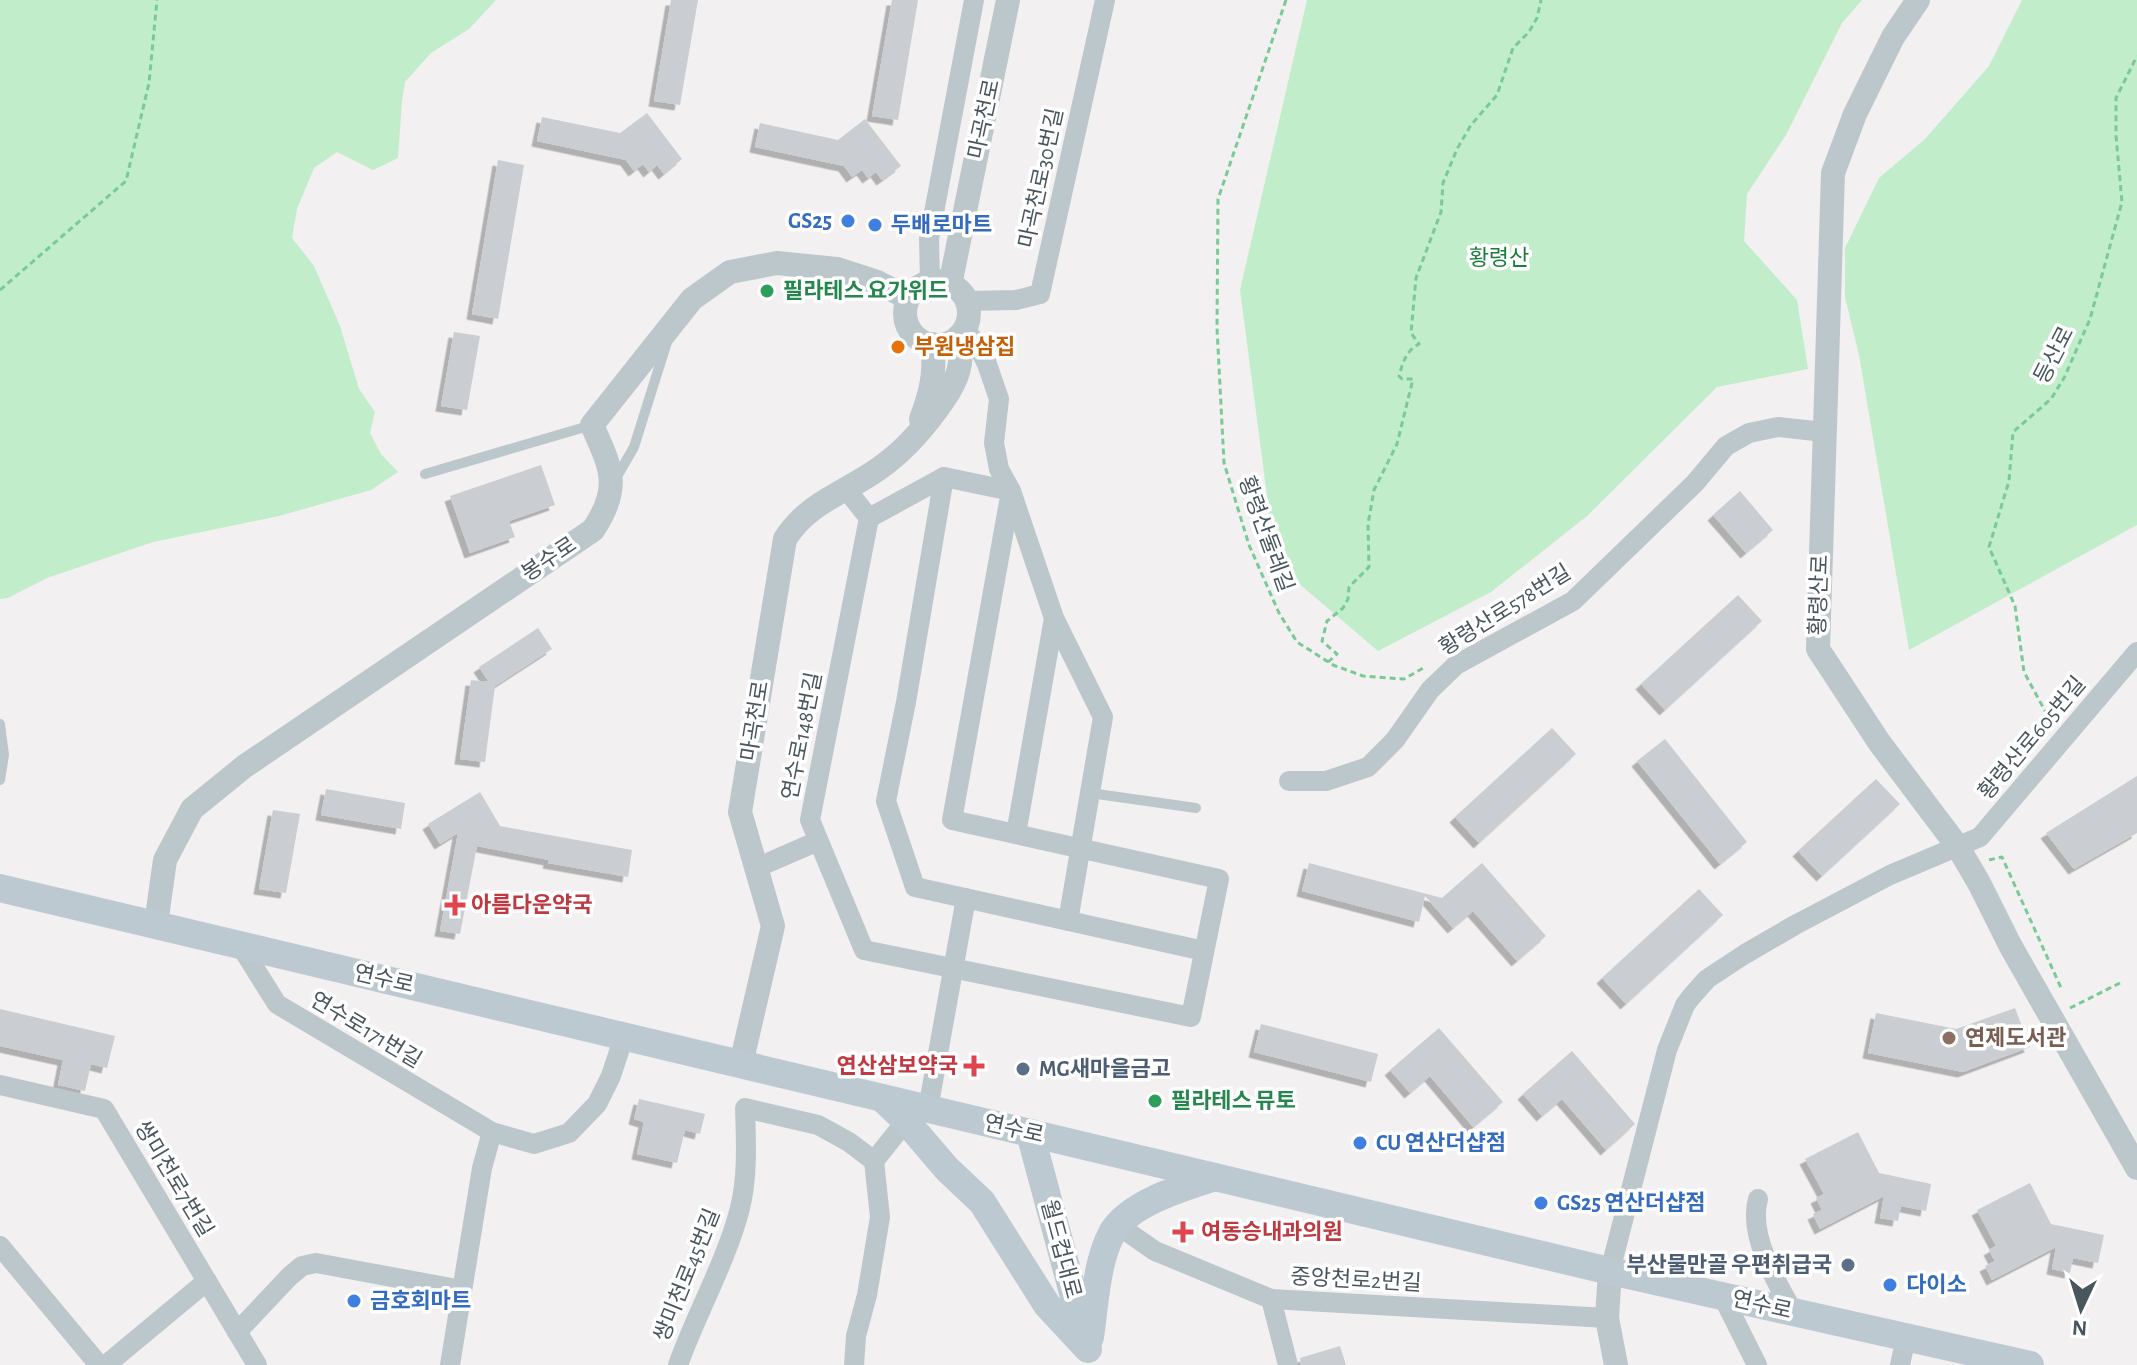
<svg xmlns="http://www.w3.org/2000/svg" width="2137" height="1365" font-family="'Alegreya Sans','Noto Sans KR',sans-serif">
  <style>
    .green { fill: #c1edcb }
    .building { fill: #caced2; filter: url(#shadow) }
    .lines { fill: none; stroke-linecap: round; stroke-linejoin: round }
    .path { stroke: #7aca96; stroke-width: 3; stroke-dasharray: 6 4; stroke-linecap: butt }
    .service { stroke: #bcc7cc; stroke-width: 10 }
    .minor { stroke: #bcc7cc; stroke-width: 20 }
    .tertiary { stroke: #bcc7cc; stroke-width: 24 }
    .secondary { stroke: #bdc9d1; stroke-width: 28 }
    .shop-dot { fill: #3f7fe0; stroke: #fff; stroke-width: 3 }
    .leisure-dot { fill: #2e9e5b; stroke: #fff; stroke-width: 3 }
    .food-dot { fill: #e8710a; stroke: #fff; stroke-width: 3 }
    .health-dot { fill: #e0444e; stroke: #fff; stroke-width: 3 }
    .education-dot { fill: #8d6e63; stroke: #fff; stroke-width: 3 }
    .service-dot { fill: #5c6f8a; stroke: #fff; stroke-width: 3 }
    .labels { text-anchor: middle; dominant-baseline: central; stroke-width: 7; stroke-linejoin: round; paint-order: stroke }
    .street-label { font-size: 22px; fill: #49565d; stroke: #fff }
    .shop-label { font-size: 22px; font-weight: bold; fill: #366cbe; stroke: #fff; text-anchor: start }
    .park-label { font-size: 22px; fill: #1b7c3c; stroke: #fff }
    .leisure-label { font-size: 22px; font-weight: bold; fill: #27864d; stroke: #fff; text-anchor: start }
    .food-label { font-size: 22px; font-weight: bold; fill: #c56008; stroke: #fff; text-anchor: start }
    .health-label { font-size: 22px; font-weight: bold; fill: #be3a42; stroke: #fff; text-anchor: start }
    .education-label { font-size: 22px; font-weight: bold; fill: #785e54; stroke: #fff; text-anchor: start }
    .service-label { font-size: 22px; font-weight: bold; fill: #4e5e75; stroke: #fff; text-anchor: start }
  </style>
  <defs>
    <filter id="shadow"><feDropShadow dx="-5.5" dy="5.5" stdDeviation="0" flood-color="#0004"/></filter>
  </defs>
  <rect width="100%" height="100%" fill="#f2f0f0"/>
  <g class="green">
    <path d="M 0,0 L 496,0 L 469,29 L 431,53 L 405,82 L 402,101 L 398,158 L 373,170 L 337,152 L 314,168 L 297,209 L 292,238 L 314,266 L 340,326 L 359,389 L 375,412 L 370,433 L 381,454 L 398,472 L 371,490 L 279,516 L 153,542 L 47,578 L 8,598 L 0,599 Z"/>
    <path d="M 1307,0 L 1862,0 L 1842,23 L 1786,135 L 1747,194 L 1744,241 L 1797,300 L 1808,369 L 1717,387 L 1587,516 L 1491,592 L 1378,651 L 1276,564 L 1240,290 Z"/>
    <path d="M 2022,0 L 2137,0 L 2137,525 L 1909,650 L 1859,355 L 1845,297 L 1845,248 L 1879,178 L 1925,139 L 1989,66 Z"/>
  </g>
  <g class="building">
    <path d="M 671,0 L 698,0 L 680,105 L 654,101 Z"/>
    <path d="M 892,0 L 918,0 L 898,120 L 872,116 Z"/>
    <path d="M 647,113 L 682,159 L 664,174 L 657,165 L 649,172 L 643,164 L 634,171 L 626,160 L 537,141 L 542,117 L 620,133 Z"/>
    <path d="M 865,119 L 901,166 L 882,180 L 876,172 L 868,178 L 862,170 L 852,177 L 844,166 L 755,147 L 760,123 L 838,140 Z"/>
    <path d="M 498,160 L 524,165 L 498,319 L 472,314 Z"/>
    <path d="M 454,332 L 480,336 L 467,410 L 441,406 Z"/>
    <path d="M 541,465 L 555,505 L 509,521 L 515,537 L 470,553 L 450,496 Z"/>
    <path d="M 1740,491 L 1773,530 L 1746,553 L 1713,515 Z"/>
    <path d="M 1738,595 L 1762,621 L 1665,710 L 1641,684 Z"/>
    <path d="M 538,628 L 552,649 L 495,686 L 485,762 L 460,759 L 471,680 L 489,682 L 479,667 Z"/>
    <path d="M 1552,728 L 1576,754 L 1479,843 L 1455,817 Z"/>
    <path d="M 1665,739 L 1747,842 L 1720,864 L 1637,761 Z"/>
    <path d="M 2137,776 L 2137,833 L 2074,869 L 2046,833 Z"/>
    <path d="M 1876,779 L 1900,804 L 1822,876 L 1798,851 Z"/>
    <path d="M 326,789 L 405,803 L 401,829 L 321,815 Z"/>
    <path d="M 480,792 L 500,826 L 632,850 L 628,877 L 548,863 L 549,860 L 477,846 L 460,934 L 440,931 L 458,833 L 440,844 L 428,824 Z"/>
    <path d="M 273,810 L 300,814 L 286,893 L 259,889 Z"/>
    <path d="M 1309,863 L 1442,898 L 1482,863 L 1546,936 L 1517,961 L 1473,911 L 1453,928 L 1425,896 L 1419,922 L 1302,891 Z"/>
    <path d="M 1699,889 L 1723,915 L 1626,1004 L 1602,978 Z"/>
    <path d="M 2015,1008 L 2030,1047 L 1963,1072 L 1868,1053 L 1876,1013 L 1956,1029 Z"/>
    <path d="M 0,1009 L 115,1036 L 107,1068 L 91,1064 L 85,1091 L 58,1085 L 63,1060 L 0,1046 Z"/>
    <path d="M 1261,1024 L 1378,1054 L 1371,1082 L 1254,1052 Z"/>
    <path d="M 1439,1028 L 1503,1102 L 1473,1127 L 1430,1076 L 1410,1093 L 1390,1070 Z"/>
    <path d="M 1572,1051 L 1635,1124 L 1606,1150 L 1562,1099 L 1542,1116 L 1523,1094 Z"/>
    <path d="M 639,1099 L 705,1114 L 700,1134 L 685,1130 L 677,1163 L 637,1154 L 644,1122 L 634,1119 Z"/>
    <path d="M 1858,1132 L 1879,1173 L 1931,1184 L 1926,1211 L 1901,1206 L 1898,1221 L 1880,1218 L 1884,1196 L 1820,1229 L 1813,1214 L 1822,1210 L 1816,1198 L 1824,1194 L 1805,1159 Z"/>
    <path d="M 2030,1183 L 2051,1224 L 2104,1235 L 2098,1263 L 2073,1258 L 2070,1273 L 2052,1269 L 2056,1247 L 1992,1280 L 1985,1266 L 1995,1261 L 1989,1250 L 1996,1246 L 1977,1210 Z"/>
    <path d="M 1340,1346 L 1346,1365 L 1301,1365 L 1300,1358 Z"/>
  </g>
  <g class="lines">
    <g class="path">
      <path d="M 1286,0 L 1218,199 L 1217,328 L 1224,463 L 1249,545 L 1279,613 L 1297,642 L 1333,665 L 1363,676 L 1404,679 L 1425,667"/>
      <path d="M 0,290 L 126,181 L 149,83 L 157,0"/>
      <path d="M 1328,662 L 1337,654 L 1322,641 L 1327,621 L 1343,608 L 1348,599 L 1349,587 L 1369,567 L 1368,524 L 1374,490 L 1397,444 L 1413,379 L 1402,379 L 1399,376 C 1403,362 1406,351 1419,344 L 1411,333 L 1416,278 L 1441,212 L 1443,183 L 1457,149 L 1471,125 L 1497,95 L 1513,48 L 1529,32 L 1537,18 L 1541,0"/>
      <path d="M 2052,724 L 2024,672 L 2015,606 L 1989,547 L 2009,481 L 2013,432 L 2051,399 L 2064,378 L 2090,319 L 2122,202 L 2116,136 L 2116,98 L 2137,56"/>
      <path d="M 1989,860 L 2002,857 L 2062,990"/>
      <path d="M 2070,1008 L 2120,983"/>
    </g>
    <g class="service">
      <path d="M 425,474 L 592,425"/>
      <path d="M 615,480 L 634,447 L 667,342"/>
      <path d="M 0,724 L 4,755 L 0,780"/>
      <path d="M 1090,793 L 1196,808"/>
    </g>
    <g class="minor">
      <path d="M 930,281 L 929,239 L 974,0"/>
      <path d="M 968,301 L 1016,300 L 1040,294 L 1105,0"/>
      <path d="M 965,329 L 978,346 L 987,364 L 999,399 L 994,443 L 999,469 L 1011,491 L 1054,618 L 1103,717 L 1068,921"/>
      <path d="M 944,477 L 1011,491 L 952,820 L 1219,879 L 1191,1017 L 864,950 L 810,820 L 869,518 Z"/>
      <path d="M 944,477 L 906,702 L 886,801 L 915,887 L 1204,951"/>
      <path d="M 846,489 L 869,518"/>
      <path d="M 1289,781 L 1326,781 L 1368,767 L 1395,740 L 1430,690 L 1456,665 L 1573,601 L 1695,483 L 1726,446 L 1749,433 L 1778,427 L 1824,432"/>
      <path d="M 1016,834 L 1054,618"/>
      <path d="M 756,868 L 818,841"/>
      <path d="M 240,945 L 277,1004 L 492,1132 L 534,1144 L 569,1133 L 597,1104 L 611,1076 L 624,1036"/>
      <path d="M 0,1085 L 104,1109 L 257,1365"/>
      <path d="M 928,1109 L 966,898"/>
      <path d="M 874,1161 L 906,1121"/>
      <path d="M 1758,1199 C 1748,1235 1776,1282 1794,1313"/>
      <path d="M 1119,1226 L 1155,1251 L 1271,1299 L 1607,1318"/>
      <path d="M 0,1246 L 99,1365"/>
      <path d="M 1610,1271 L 1667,1050 L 1685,1005 L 1691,997 L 1707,979 L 1745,954 L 1795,925 L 1890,875 L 1980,837 L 2137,652"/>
      <path d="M 1723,1297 L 1757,1365"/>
      <path d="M 1271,1299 L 1288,1365"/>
      <path d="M 237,1332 L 290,1276 L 302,1266 L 316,1263 L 462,1290"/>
      <path d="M 106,1365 L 207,1281"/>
      <path d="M 450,1365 L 482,1168 L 492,1132"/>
      <path d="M 678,1365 C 696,1314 727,1260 740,1208 C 748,1176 746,1140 745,1108 L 818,1125 L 849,1142 L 874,1161 L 880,1217 L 867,1295 L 856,1336 L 854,1365"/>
      <path d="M 1900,1365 L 1906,1337"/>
    </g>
    <g class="tertiary">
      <path d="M 1918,0 L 1893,37 L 1855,114 L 1833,173 L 1818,649 L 1879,742 L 1958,847 L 1979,883 L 2010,945 L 2137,1168"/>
      <circle cx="937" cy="313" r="32"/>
      <path d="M 950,285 L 1008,0"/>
      <path d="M 921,419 C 931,393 936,372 932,344"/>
      <path d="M 156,924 L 165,860 L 192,809 L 245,766 L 593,530 C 622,487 611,468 592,425 L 692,299 L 730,272 L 777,263 L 837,269 L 877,282 L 908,298"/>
      <path d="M 741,1064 L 773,926 L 740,812 L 785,539 C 811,498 853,491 889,461 C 911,444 927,424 943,401 C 957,381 965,362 958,337"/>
      <path d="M 1610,1271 L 1607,1318 L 1616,1365"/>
    </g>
    <g class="secondary">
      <path d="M 0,888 L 1610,1271 L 2030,1365"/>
      <path d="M 882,1098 L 906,1121 L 947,1169 L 982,1202 L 1047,1305 L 1088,1349"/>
      <path d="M 1030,1133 L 1087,1345"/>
      <path d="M 1090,1337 C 1095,1304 1096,1263 1112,1233 C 1129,1203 1184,1187 1215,1177"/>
    </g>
  </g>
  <g class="shop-dot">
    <circle cx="848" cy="221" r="8"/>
    <circle cx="875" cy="225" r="8"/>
    <circle cx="1360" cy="1143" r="8"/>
    <circle cx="1541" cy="1203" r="8"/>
    <circle cx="1890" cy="1285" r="8"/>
    <circle cx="354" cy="1301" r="8"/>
  </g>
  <g class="leisure-dot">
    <circle cx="767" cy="291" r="8"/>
    <circle cx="1155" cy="1101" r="8"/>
  </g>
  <circle class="food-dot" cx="898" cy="347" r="8"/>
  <g class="health-dot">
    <path d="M451 893h8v8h8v8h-8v8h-8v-8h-8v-8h8z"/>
    <path d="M970 1054h8v8h8v8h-8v8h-8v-8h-8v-8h8z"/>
    <path d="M1179 1220h8v8h8v8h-8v8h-8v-8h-8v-8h8z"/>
  </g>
  <circle class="education-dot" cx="1949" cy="1038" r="8"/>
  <g class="service-dot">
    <circle cx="1023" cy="1069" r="8"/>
    <circle cx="1848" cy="1265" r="8"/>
  </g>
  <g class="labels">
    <g class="street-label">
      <text transform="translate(984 119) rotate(-78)">마곡천로</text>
      <text transform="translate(1041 178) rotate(-78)">마곡천로30번길</text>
      <text transform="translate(2054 355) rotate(-63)">등산로</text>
      <text transform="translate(1266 534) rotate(70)">황령산둘레길</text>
      <text transform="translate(549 559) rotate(-34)">봉수로</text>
      <text transform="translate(1819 595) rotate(-88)">황령산로</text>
      <text transform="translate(1505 610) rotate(-32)">황령산로578번길</text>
      <text transform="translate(755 721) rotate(-81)">마곡천로</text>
      <text transform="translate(802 736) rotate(-79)">연수로148번길</text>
      <text transform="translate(2032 738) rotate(-50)">황령산로605번길</text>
      <text transform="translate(384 979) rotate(13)">연수로</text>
      <text transform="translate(366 1030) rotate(31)">연수로171번길</text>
      <text transform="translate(1014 1129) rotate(13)">연수로</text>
      <text transform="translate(174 1179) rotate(59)">쌍미천로7번길</text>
      <text transform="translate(1061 1249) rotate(75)">월드컵대로</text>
      <text transform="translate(687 1275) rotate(-68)">쌍미천로45번길</text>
      <text transform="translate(1356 1280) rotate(3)">중앙천로2번길</text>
      <text transform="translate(1762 1305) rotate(13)">연수로</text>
    </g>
    <g class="shop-label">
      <text x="832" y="221" text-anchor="end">GS25</text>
      <text x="891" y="225">두배로마트</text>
      <text x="1376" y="1143">CU 연산더샵점</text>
      <text x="1557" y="1203">GS25 연산더샵점</text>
      <text x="1906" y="1285">다이소</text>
      <text x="370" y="1301">금호회마트</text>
    </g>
    <g class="park-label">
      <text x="1499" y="258">황령산</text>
    </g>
    <g class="leisure-label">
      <text x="783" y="291">필라테스 요가위드</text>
      <text x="1171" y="1101">필라테스 뮤토</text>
    </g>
    <g class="food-label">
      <text x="914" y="347">부원냉삼집</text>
    </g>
    <g class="health-label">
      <text x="471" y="905">아름다운약국</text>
      <text x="958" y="1066" text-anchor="end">연산삼보약국</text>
      <text x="1201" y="1232">여동승내과의원</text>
    </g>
    <g class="education-label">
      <text x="1965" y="1038">연제도서관</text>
    </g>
    <g class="service-label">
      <text x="1039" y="1069">MG새마을금고</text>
      <text x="1832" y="1265" text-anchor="end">부산물만골 우편취급국</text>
    </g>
  </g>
  <g transform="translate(2081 1309) rotate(184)" stroke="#ffffff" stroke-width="6" paint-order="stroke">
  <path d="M0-6L14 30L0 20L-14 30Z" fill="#49565d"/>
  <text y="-12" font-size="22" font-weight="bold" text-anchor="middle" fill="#49565d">N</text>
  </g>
</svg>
